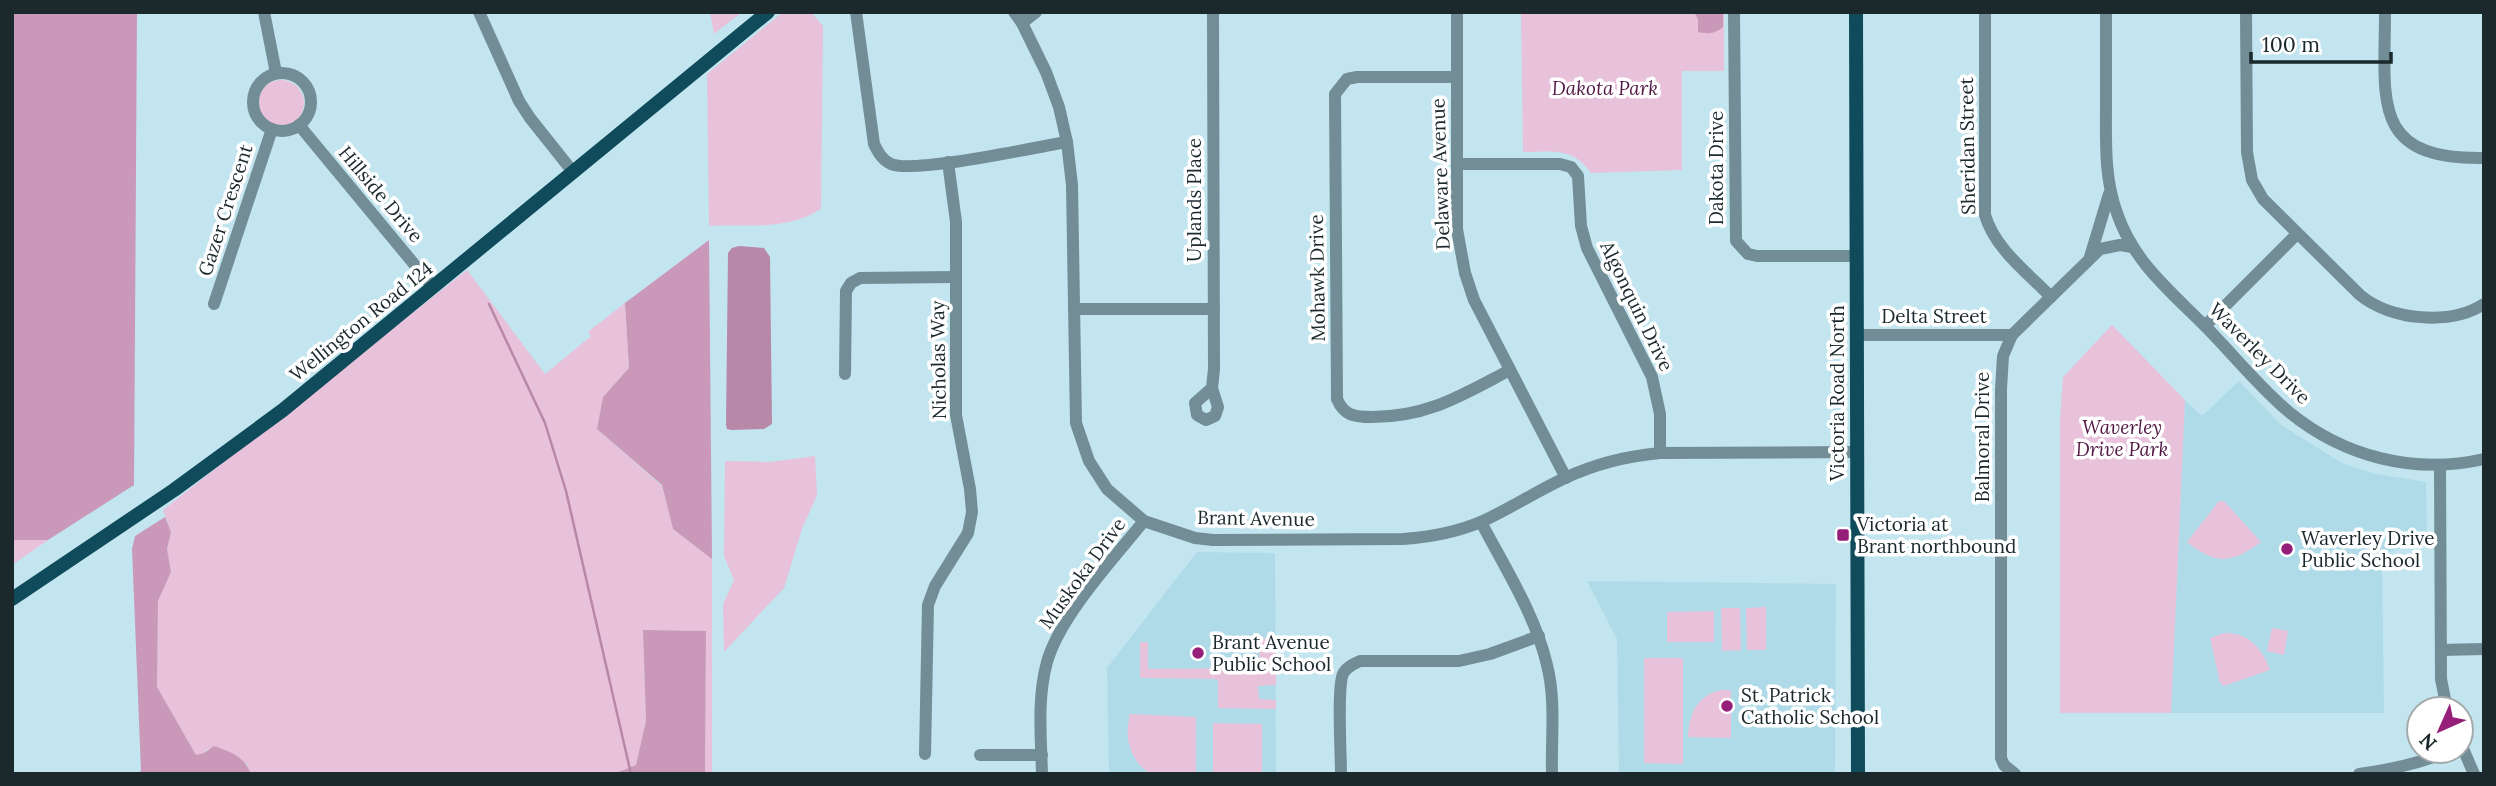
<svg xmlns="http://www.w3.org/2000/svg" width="2496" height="786" font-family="Lora,serif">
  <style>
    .built { fill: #afdbe9 }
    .green { fill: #e8c1da }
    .forest { fill: #ca98b9 }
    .water { fill: #b888a8 }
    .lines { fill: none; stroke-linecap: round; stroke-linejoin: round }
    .stream { stroke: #b888a8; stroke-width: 2.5 }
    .minor { stroke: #728d96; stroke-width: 12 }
    .major { stroke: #0f4b5a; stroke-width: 14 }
    .poi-dot { fill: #961f7a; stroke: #fff; stroke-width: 2.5 }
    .labels { text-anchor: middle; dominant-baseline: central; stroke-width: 7; stroke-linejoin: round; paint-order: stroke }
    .park-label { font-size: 19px; font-style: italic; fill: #521743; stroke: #fff }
    .street-label { font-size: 19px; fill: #1b282c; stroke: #fff }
    .poi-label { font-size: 19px; fill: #1b282c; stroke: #fff; text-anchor: start }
  </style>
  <rect width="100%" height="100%" fill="#c2e5f0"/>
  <g class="built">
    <path d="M 2239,381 L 2281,425 L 2342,463 L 2372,473 L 2426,482 L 2427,539 L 2389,552 L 2382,560 L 2384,713 L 2171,713 L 2185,400 L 2202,416 Z"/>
    <path d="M 1197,552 L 1275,553 L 1276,774 L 1109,774 L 1107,668 Z"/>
    <path d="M 1587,581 L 1836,584 L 1835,774 L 1619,774 L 1617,639 Z"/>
  </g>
  <g class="green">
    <path d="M 710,12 L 742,12 L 714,34 Z"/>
    <path d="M 783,12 L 811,12 L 823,26 L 821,209 C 787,231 748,224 709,226 L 707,74 Z"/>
    <path d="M 1521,12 L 1724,12 L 1724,71 L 1682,71 L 1682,170 L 1591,173 C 1572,146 1552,152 1523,152 Z"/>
    <circle cx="281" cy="103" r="23"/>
    <path d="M 467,270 L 545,374 L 591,336 L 588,332 L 625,303 L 629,368 L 603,397 L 597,429 L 662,486 L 673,529 L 712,559 L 712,774 L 705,774 L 706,631 L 643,630 L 646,721 L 636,765 L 613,774 L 251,774 L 247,764 L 208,749 L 204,753 L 196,755 L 157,687 L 158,601 L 171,572 L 167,549 L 171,532 L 163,510 Z"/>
    <path d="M 2112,325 L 2185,400 L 2171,713 L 2060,713 L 2060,419 L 2063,377 Z"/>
    <path d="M 815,456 L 817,495 L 802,529 L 784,588 L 724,652 L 723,604 L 734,580 L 724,556 L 725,461 L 770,462 Z"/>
    <path d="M 2219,501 L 2224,501 L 2261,542 C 2232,563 2217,566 2187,542 Z"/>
    <path d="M 12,540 L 48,540 L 12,565 Z"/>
    <path d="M 1766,607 L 1766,650 L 1747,650 L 1746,608 Z"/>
    <path d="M 1721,608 L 1740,608 L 1741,650 L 1722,651 Z"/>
    <path d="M 1714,611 L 1714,642 L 1667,642 L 1667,612 Z"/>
    <path d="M 2272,628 L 2288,631 L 2284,655 L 2267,651 Z"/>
    <path d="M 2224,633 C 2248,632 2262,648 2270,670 L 2224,686 L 2220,683 L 2210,638 Z"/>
    <path d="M 1276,638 L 1276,685 L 1258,686 L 1259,699 L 1276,700 L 1276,709 L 1218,708 L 1218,681 L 1215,679 L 1140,678 L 1140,642 L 1148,642 L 1148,669 L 1259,668 L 1260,639 Z"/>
    <path d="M 1644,658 L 1683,658 L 1683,764 L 1644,763 Z"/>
    <path d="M 1721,690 L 1731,690 L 1731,738 L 1688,737 C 1689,713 1697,696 1721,690 Z"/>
    <path d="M 1130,714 L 1196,717 L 1196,774 L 1150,774 C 1129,759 1124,737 1130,714 Z"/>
    <path d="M 1213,723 L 1262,724 L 1262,774 L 1213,774 Z"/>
  </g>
  <g class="forest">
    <path d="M 12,12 L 137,12 L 134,485 L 48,540 L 12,540 Z"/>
    <path d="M 1694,12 L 1723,12 L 1723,27 C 1715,34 1708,34 1698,32 L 1698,19 Z"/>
    <path d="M 709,240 L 712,559 L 673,529 L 662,485 L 597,429 L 603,397 L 629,368 L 625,303 Z"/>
    <path d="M 165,517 L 171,532 L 167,549 L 171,572 L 158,601 L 157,687 L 196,755 L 204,753 L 214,746 C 231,752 244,756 251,774 L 139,774 L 141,770 L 132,549 L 135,536 Z"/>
    <path d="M 643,630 L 706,631 L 705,774 L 613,774 L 636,765 L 646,721 Z"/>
  </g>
  <path class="water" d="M 739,246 L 764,248 L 770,257 L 772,424 L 764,429 L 731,430 L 727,429 L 726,425 L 728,253 L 732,248 Z"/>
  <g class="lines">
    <path class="stream" d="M 489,304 L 545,423 L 566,491 L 631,774"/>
    <g class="minor">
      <path d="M 264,12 L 276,73"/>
      <path d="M 479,12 L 519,101 L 530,118 L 573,172"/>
      <path d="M 856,12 L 874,144 C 878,152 882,160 891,164 C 914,174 1036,147 1067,142"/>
      <path d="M 1014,12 L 1022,23 L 1046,72 L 1059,107 L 1067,142 L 1072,185 L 1076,423 L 1089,461 L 1107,489 L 1144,521 L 1195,538 L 1213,540 L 1403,539 C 1431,537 1458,532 1483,521 C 1511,508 1537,491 1565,478 C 1595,464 1627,456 1660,453 L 1856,452"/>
      <path d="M 1457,12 L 1457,229 L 1465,273 L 1474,300 L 1566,478"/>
      <path d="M 1734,12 L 1736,241 L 1748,254 L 1757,256 L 1855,256"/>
      <path d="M 1985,12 L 1985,215 C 1995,249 2027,272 2051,297"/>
      <path d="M 2106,12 C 2106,42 2106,73 2106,103 C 2106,140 2104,178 2117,213 C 2133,261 2169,290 2204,325 C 2232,353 2259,387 2289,412 C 2344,457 2415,475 2484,459"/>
      <path d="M 2246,12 L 2247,152 L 2252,180 L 2263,199 L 2360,295 C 2390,320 2450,326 2484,304"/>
      <path d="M 2385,12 C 2385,100 2370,160 2484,158"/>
      <path d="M 1022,23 L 1036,12"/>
      <circle cx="282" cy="102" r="29"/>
      <path d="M 1457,77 L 1357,77 L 1347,79 L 1335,94 L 1337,399 C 1344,416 1355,417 1372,417 C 1428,417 1462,395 1510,370"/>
      <path d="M 299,125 L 433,287"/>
      <path d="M 1457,164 L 1560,164 L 1571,167 L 1578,176 L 1581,226 L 1587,248 L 1652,377 L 1660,414 L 1660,453"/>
      <path d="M 2090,257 L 2109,194"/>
      <path d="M 214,304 L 272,129"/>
      <path d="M 1074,309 L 1214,309"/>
      <path d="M 2205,326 L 2297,234"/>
      <path d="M 1856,335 L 2012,335"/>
      <path d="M 845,374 L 846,291 L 851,283 L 860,278 L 956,277"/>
      <path d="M 1212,388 L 1195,403 L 1197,415 L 1206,420 L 1215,416 L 1218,407 L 1212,388 L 1214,369 L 1213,12"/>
      <path d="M 2440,466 L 2441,679 L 2447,709"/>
      <path d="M 1481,522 C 1505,568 1535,614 1547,665 C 1556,700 1551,738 1552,774"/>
      <path d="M 2441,650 L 2484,649"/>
      <path d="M 2461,744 L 2474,774"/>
      <path d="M 925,754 L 928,605 L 935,586 L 968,533 L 972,512 L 970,489 L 956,415 L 956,222 L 948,162"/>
      <path d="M 980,755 L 1042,755"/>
      <path d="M 1042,774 C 1041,737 1037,698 1047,662 C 1060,616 1113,559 1144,521"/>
      <path d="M 1341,774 C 1341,755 1337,687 1343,674 C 1346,667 1354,664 1360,661 L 1459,661 L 1490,654 L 1539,636"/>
      <path d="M 2015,774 L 2004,765 L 2001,758 L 2001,389 L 2003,356 L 2012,335 L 2100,249 L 2120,245 L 2132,247"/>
      <path d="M 2359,774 C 2391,770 2420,763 2450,751"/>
    </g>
    <g class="major">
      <path d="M 1856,12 L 1858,774"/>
      <path d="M 12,599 L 174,490 L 283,410 L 768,12"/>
    </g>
  </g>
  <g class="poi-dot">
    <rect x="1836" y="528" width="14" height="14" rx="3.5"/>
    <circle cx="2287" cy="549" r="7"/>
    <circle cx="1198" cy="653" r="7"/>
    <circle cx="1727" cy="706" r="7"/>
  </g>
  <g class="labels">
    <g class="park-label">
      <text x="1605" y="88">Dakota Park</text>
      <text x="2122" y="427">Waverley<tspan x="2122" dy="22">Drive Park</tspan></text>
    </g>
    <g class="street-label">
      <text transform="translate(1967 146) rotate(-91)">Sheridan Street</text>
      <text transform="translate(1716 168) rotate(-90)">Dakota Drive</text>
      <text transform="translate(1440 174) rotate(-92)">Delaware Avenue</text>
      <text transform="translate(381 194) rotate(50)">Hillside Drive</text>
      <text transform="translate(1194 200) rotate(-90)">Uplands Place</text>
      <text transform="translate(225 210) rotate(-72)">Gazer Crescent</text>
      <text transform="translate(1317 278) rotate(-91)">Mohawk Drive</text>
      <text transform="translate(1637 306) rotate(64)">Algonquin Drive</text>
      <text x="1934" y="316">Delta Street</text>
      <text transform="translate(361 321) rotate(-39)">Wellington Road 124</text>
      <text transform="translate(2260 353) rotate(45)">Waverley Drive</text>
      <text transform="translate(938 360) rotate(-91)">Nicholas Way</text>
      <text transform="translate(1837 393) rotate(-90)">Victoria Road North</text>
      <text transform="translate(1982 437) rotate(-90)">Balmoral Drive</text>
      <text transform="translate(1256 518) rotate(1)">Brant Avenue</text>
      <text transform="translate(1082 573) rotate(-54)">Muskoka Drive</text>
    </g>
    <g class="poi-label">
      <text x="1857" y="524">Victoria at<tspan x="1857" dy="22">Brant northbound</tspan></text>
      <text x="2301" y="538">Waverley Drive<tspan x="2301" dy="22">Public School</tspan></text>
      <text x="1212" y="642">Brant Avenue<tspan x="1212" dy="22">Public School</tspan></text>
      <text x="1741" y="695">St. Patrick<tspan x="1741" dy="22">Catholic School</tspan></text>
    </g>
  </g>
  <rect width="2496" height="786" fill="none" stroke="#1b282c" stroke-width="28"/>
  <g transform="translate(2440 730) rotate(225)"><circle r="33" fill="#ffffff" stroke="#a4a9ab" stroke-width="2"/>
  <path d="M0-5L12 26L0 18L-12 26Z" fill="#961f7a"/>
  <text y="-10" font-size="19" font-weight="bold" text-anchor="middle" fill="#1b282c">N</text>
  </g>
  <path d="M2251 52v10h140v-10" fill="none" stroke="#1b282c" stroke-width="3.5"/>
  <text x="2262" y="52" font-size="21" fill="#1b282c" stroke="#ffffff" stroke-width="5" paint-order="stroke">100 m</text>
</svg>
